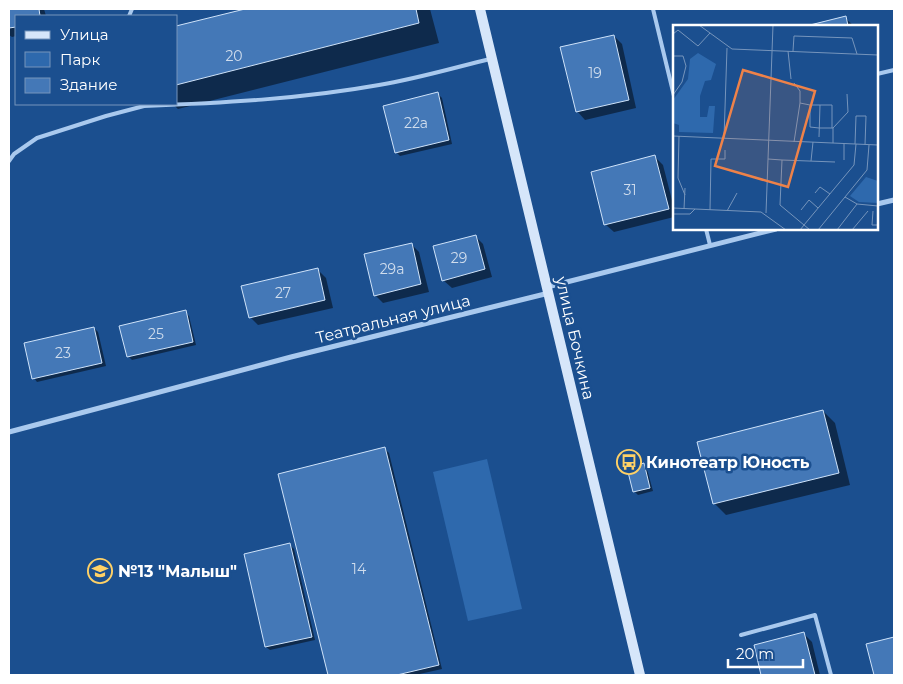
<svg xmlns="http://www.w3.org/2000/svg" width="903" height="684" font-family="Montserrat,sans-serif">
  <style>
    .green { fill: #2e69ad }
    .shadow { fill: #0007 }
    .building { fill: #4478b7; stroke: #cfe3fa }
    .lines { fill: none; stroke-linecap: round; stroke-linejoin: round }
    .service { stroke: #a9c9ee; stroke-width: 4 }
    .minor { stroke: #a9c9ee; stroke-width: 5 }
    .secondary { stroke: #d6e6fa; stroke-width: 10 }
    .labels { text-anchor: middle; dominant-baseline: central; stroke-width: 5; stroke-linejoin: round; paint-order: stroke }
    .number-label { font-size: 14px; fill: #d0dded }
    .street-label { font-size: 16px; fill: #fff; stroke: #1b4f8f }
    .poi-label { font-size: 16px; font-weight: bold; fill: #fff; stroke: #1b4f8f; text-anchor: start }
    .inset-road { fill: none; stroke: #7695bc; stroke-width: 1 }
    .view { fill: #ee8249; fill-opacity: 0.15; stroke: #ee8249; stroke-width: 2.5 }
    .inset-edge { fill: none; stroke: #fff; stroke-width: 2.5 }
  </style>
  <rect width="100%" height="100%" fill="#1b4f8f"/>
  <path class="green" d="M 487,459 L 522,609 L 468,621 L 433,472 Z"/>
  <g class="shadow">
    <path d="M 9,9 L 44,9 L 46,16 L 16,16 L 16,36 L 12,37 L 9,35 Z"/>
    <path d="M 250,9 L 430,9 L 439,43 L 178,109 L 173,104 L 176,104 L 176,28 Z"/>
    <path d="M 845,18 L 854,26 L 811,26 Z"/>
    <path d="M 614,36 L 622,44 L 636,108 L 585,120 L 577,111 Z"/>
    <path d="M 438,94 L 442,98 L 452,144 L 400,156 L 396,152 Z"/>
    <path d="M 655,157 L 663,165 L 674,208 L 674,217 L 614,232 L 605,224 Z"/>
    <path d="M 475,236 L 483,244 L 492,277 L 452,288 L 443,280 Z"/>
    <path d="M 411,244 L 419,252 L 429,292 L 383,303 L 375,295 Z"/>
    <path d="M 318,270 L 326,278 L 333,308 L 258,325 L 250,317 Z"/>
    <path d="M 185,312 L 189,316 L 196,345 L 132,360 L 128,356 Z"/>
    <path d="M 94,328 L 98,332 L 106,366 L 37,382 L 34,378 Z"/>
    <path d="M 823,411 L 835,423 L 850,485 L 726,515 L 714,503 Z"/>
    <path d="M 385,449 L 389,453 L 442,669 L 415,675 L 329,675 L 280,475 Z"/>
    <path d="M 643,465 L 647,469 L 653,491 L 638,495 L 634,491 Z"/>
    <path d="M 290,545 L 294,549 L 315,640 L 270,650 L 266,647 Z"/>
    <path d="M 804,634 L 812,642 L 820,675 L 762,675 L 755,646 Z"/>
    <path d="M 894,638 L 894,675 L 875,675 L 868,645 Z"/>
  </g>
  <g class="building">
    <path d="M 9,9 L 39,9 L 40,16 L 16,16 L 16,27 L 9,28 Z"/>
    <path d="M 245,9 L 416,9 L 419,23 L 176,85 L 176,26 Z"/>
    <path d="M 846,16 L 848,26 L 806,26 Z"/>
    <path d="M 614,35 L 629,100 L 576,112 L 560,47 Z"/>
    <path d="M 438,92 L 449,140 L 395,153 L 383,106 Z"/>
    <path d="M 655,155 L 669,209 L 604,225 L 591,172 Z"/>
    <path d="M 476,235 L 485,269 L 442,281 L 433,246 Z"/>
    <path d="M 412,243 L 421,284 L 374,296 L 364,254 Z"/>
    <path d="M 318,268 L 325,300 L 249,318 L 241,286 Z"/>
    <path d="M 186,310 L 193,342 L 127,357 L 119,326 Z"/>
    <path d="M 94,327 L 102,363 L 32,379 L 24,343 Z"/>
    <path d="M 823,410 L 839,473 L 713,504 L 697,442 Z"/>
    <path d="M 385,447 L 439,665 L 397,675 L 328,675 L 278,474 Z"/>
    <path d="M 644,463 L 650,488 L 633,492 L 627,468 Z"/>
    <path d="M 290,543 L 312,637 L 265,647 L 244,554 Z"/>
    <path d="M 804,632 L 815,675 L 761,675 L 754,645 Z"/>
    <path d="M 894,637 L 894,675 L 874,675 L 866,644 Z"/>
  </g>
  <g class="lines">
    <g class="service">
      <path d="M 653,9 L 674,96"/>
      <path d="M 129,16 L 132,9"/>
      <path d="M 877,74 L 894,70"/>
      <path d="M 143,104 L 144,106 C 223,103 301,99 379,85 C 416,79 453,68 490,59"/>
      <path d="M 9,161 L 14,154 L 37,138 L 106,116 L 144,106"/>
      <path d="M 706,229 L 710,245"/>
      <path d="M 741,635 L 815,615 L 831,675"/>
    </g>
    <g class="minor">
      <path d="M 877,204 L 894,200"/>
      <path d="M 9,432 L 291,357 L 549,293 L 547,287 L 776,229"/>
    </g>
    <path class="secondary" d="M 480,9 L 640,675"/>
  </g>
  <defs>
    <symbol id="bus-ring" viewBox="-11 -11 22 22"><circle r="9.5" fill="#1b4f8f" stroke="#ffd166" stroke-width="1.5"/><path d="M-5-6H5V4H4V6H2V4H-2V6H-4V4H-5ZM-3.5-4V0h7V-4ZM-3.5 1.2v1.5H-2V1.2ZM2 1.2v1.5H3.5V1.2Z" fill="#ffd166"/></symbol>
    <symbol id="school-ring" viewBox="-11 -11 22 22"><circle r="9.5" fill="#1b4f8f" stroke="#ffd166" stroke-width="1.5"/><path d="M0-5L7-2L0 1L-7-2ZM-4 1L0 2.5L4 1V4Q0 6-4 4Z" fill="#ffd166"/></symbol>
  </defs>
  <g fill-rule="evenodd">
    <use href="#bus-ring" x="615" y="448" width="28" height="28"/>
    <use href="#school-ring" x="86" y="557" width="28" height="28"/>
  </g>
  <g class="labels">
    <g class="number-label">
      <text x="234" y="56">20</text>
      <text x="595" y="73">19</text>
      <text x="416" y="123">22а</text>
      <text x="630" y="190">31</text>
      <text x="459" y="258">29</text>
      <text x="392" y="269">29а</text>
      <text x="283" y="293">27</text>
      <text x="156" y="334">25</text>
      <text x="63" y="353">23</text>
      <text x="359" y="569">14</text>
    </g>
    <g class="street-label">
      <text transform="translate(393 319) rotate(-14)">Театральная улица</text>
      <text transform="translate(575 338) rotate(77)">улица Бочкина</text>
    </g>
    <g class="poi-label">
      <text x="646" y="462">Кинотеатр Юность</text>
      <text x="118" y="571">№13 "Малыш"</text>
    </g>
  </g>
  <g transform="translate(673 25)">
    <rect width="205" height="205" fill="#1b4f8f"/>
    <path d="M 25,28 L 43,39 L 38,55 L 32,56 L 27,71 L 27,92 L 34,92 L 36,81 L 42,81 L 40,108 L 6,107 L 6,100 L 0,98 L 0,75 L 15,54 L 17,34 ZM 193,152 L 205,156 L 205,178 L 186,177 L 177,171 Z" fill="#2e69ad"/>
    <path class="inset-road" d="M 26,0 L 59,24 L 205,30M 0,9 L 5,5 L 25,21 L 37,8M 115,26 L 118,54M 120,26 L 121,11 L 179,13 L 184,29M 0,31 L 10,31 L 13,41 L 9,57 L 0,70M 121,58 L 127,66 L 127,78M 159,103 L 159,80 L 137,80 L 137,102 L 146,103 L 160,103 L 160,118M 160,103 L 175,87 L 174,69M 0,111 L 205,120M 6,111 L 5,153 L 12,170M 146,112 L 147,80M 51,113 L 54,23M 121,117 L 127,78 L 137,80M 182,119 L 183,91 L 193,91 L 192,120M 95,134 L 109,135 L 107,180 L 131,200 L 127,205M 109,135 L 162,137M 171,135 L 171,119M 138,136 L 140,117M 142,168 L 147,162 L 157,169M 172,172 L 184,179 L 205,181M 0,183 L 88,187 L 113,205M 11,184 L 12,163M 37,185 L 38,134 L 52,134 L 52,125M 128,185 L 136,175 L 145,183M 54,186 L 64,168M 200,186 L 199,200 L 205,200M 93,188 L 100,0M 0,189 L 17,189 L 22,184M 137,205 L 131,200 L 181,140 L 183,119M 145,205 L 194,145 L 196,120M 164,205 L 184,179M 179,205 L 195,186"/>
    <path class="view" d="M 70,45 L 142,66 L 115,162 L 42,141 Z"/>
    <rect width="205" height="205" class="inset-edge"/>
  </g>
  <rect width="903" height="684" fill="none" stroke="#ffffff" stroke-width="20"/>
  <rect x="15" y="15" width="162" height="90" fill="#1b4f8f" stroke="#7695bc"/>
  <rect x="25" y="31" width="25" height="8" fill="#d6e6fa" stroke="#7695bc"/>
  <text x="60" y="40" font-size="15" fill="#ffffff">Улица</text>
  <rect x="25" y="52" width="25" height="15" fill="#2e69ad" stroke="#7695bc"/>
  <text x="60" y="65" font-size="15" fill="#ffffff">Парк</text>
  <rect x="25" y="78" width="25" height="15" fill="#4478b7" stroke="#7695bc"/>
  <text x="60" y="90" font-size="15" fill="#ffffff">Здание</text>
  <path d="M728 659v8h75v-8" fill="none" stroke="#ffffff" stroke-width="2.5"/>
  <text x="736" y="659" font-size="15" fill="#ffffff" stroke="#1b4f8f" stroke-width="4" paint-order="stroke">20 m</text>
</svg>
